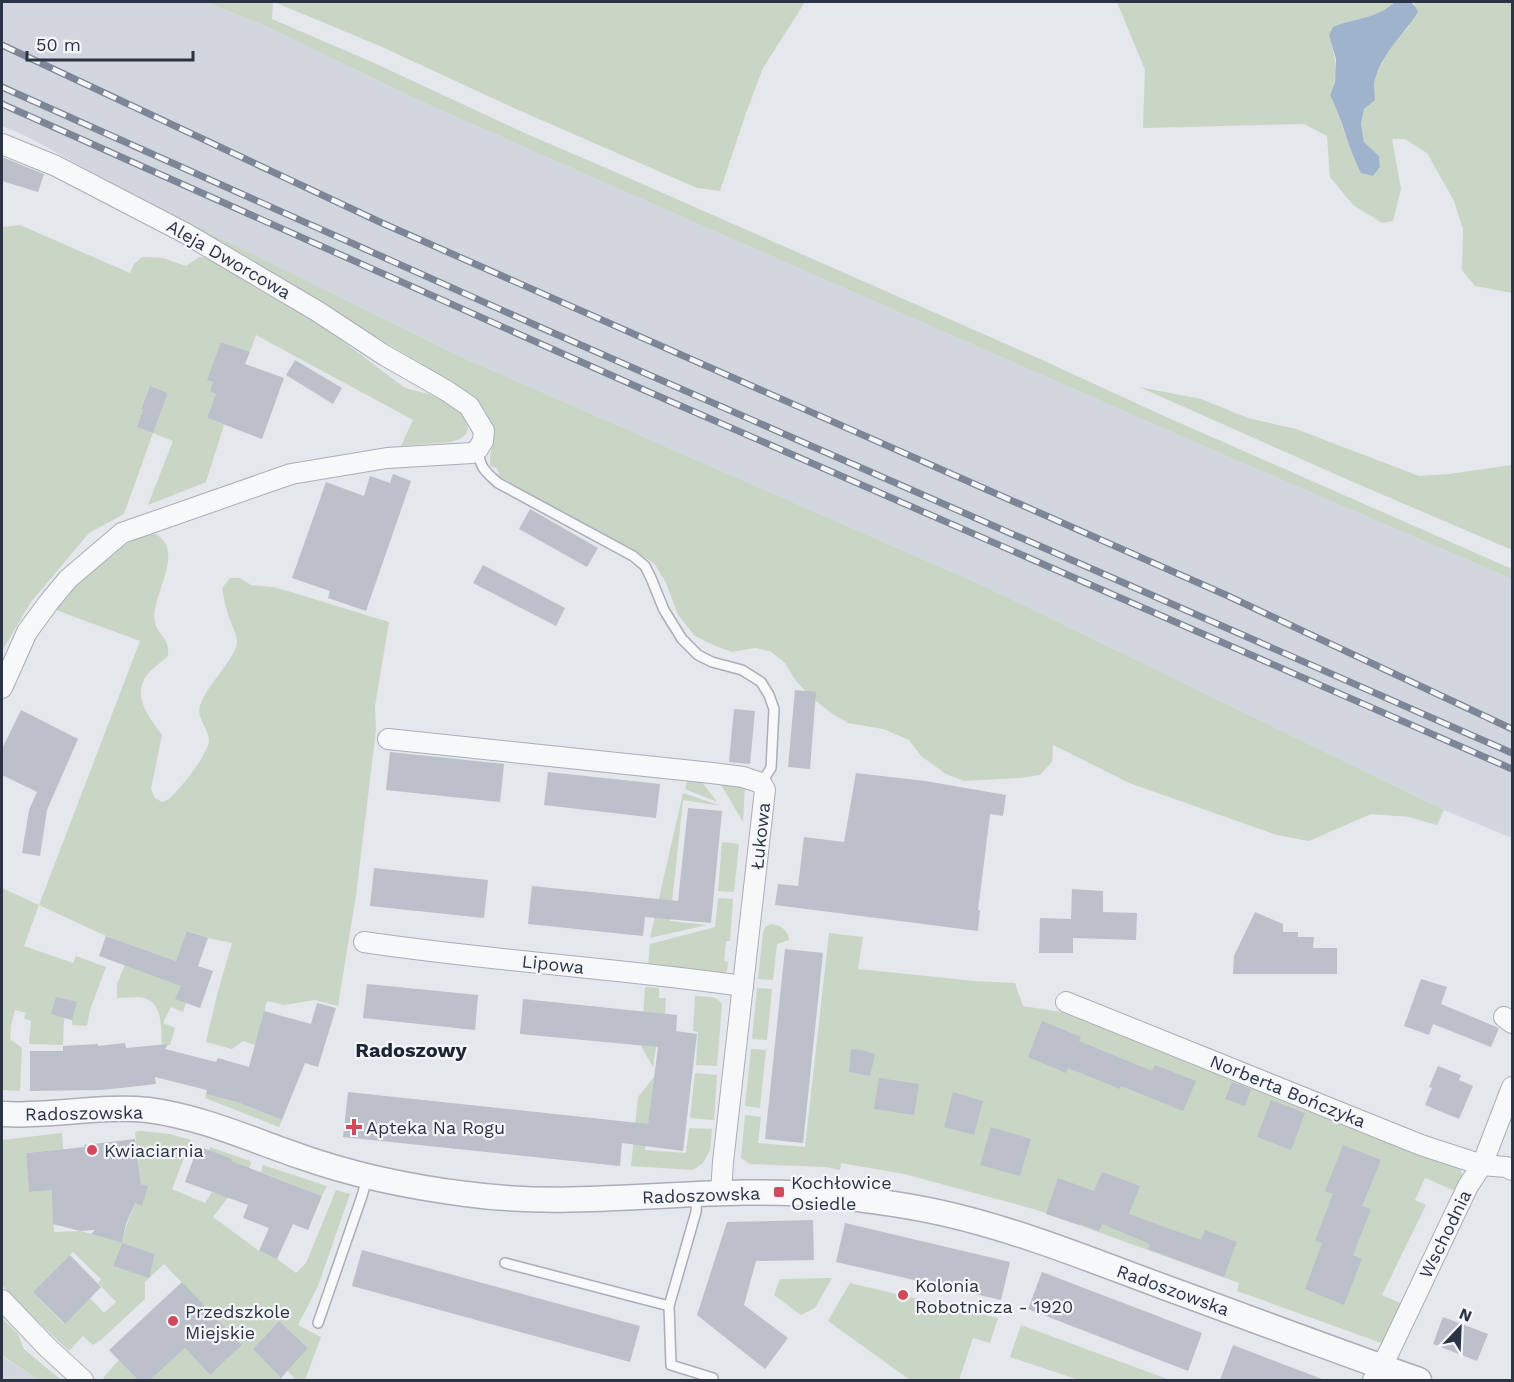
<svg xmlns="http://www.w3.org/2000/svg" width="1514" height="1382" font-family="'Work Sans',sans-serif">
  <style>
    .built { fill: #d2d6de }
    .green { fill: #c9d6c5; fill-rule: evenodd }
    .water { fill: #9fb4cc }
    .building { fill: #bbc0ca }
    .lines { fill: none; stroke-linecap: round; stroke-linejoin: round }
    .service-casing { stroke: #a9aeb7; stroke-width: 12 }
    .minor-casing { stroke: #a9aeb7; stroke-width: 22 }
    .tertiary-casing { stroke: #a9aeb7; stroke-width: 27 }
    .service { stroke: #f7f8fa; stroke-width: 9 }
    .minor { stroke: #f7f8fa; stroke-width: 20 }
    .tertiary { stroke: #f7f8fa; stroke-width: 24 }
    .rail-casing { stroke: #7d8696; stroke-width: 7 }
    .rail { stroke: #f4f6f9; stroke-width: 4.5; stroke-dasharray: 14; stroke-linecap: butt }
    .poi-dot { fill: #d1495b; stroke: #f4f6f9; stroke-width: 2 }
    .labels { text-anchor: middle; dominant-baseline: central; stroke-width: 4.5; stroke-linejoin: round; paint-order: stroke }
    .street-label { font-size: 18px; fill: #2b3445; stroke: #f4f6f9 }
    .poi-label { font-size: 18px; fill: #2b3445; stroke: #f4f6f9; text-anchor: start }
    .neighbourhood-label { font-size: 20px; font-weight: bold; fill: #1d2536; stroke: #f4f6f9 }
  </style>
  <rect width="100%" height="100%" fill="#e4e7ec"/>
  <g class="built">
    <path d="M 2,2 L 206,2 L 270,28 L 416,99 L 678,215 L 1197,443 L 1512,579 L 1512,838 L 1444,810 L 986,587 L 459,356 L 147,202 L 24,135 L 2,126 Z"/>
    <path d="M 2,1352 L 3,1357 L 38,1380 L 2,1380 Z"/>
  </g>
  <g class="green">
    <path d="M 206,2 L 273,2 L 272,19 L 372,62 L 529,135 L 606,168 L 1040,359 L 1164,416 L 1512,569 L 1512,579 L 1197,443 L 678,215 L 416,99 L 270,28 Z"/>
    <path d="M 274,2 L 805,2 L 763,68 L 746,113 L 720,191 L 697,188 L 516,109 L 380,46 Z"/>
    <path d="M 1117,2 L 1395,2 L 1386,11 L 1365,19 L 1343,23 L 1329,35 C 1336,58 1339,73 1330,95 L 1339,112 L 1343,129 L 1373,176 L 1380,167 L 1379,156 L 1364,142 L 1361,124 L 1364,109 L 1374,100 L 1375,77 L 1388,50 L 1409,26 L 1415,3 L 1412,2 L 1512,2 L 1512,293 L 1475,286 L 1462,270 L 1463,229 L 1454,201 L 1427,153 L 1405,139 L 1392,139 L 1401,189 L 1393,221 L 1382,223 L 1353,205 L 1330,177 L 1327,136 L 1304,124 L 1143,128 L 1145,70 Z"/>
    <path d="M 147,202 L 459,356 L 986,587 L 1444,810 L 1437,825 L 1409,817 L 1371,814 L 1309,841 L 1277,835 L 1129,783 L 1053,745 L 1052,762 L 1040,775 L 1020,778 L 964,781 L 946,774 L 921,756 L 909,740 L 883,729 L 848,723 L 834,715 L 811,697 L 796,681 L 785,663 L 770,651 L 755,648 L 732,652 L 713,645 L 695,636 L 678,615 L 666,583 L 654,563 L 500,477 L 497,468 L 490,466 L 490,458 L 494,433 L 464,392 L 422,364 L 324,306 L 212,236 Z"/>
    <path d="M 20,225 L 130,273 L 134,264 L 142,257 L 163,258 L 186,266 L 199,257 L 208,257 L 324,327 L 405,388 L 436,396 L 450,404 L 460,412 L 466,420 L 468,429 L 466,434 L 460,439 L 451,442 L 401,446 L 413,420 L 256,335 L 250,352 L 221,342 L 208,380 L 213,382 L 210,391 L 216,394 L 207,418 L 224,425 L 206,482 L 148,505 L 173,441 L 153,433 L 124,514 L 89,533 L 31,602 L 2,651 L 2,227 ZM 150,386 L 168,393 L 153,433 L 137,427 L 143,409 L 141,408 Z"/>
    <path d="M 1139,387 L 1201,399 L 1248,418 L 1296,429 L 1419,476 L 1449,474 L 1512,465 L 1512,550 L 1353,482 Z"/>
    <path d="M 146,532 C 153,532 157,534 162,539 C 181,559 150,599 155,622 C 157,635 170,637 168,656 C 162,662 152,668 147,675 C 131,696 150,718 162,735 L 151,789 L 155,798 L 162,802 C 164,801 169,799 170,798 C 180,790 209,752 209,741 C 209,729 196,718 200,706 C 205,687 237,657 237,642 C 237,635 232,626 230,620 C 226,609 224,599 222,588 L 230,578 L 240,578 L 251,585 L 273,587 L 291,592 L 389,622 L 375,706 L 376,730 L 356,895 L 338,1006 L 315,1000 L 284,1005 L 267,1001 L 255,1045 L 243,1041 L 232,1049 L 206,1042 L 218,991 L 232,943 L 208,938 L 188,931 L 176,961 L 106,936 L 39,905 L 24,946 L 73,963 L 76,956 L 106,967 L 90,1010 L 87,1026 L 72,1025 L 72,1020 L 64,1018 L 63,1045 L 29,1044 L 31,1021 L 24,1018 L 26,1013 L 15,1010 L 11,1025 L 10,1039 L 22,1048 L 20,1091 L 2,1090 L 2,888 L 39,905 L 140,641 L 56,610 L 86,572 L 110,554 Z"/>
    <path d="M 688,776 L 699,778 L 717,802 L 685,789 Z"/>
    <path d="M 717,778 L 745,785 L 743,822 Z"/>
    <path d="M 683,793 L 721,806 L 683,800 L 670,921 L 707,925 L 650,938 Z"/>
    <path d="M 722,842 L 739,844 L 734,892 L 718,891 Z"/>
    <path d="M 718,898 L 733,899 L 730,941 L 726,941 L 724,961 L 728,962 L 727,971 L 719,975 L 648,968 L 650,944 L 715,927 Z"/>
    <path d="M 771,924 C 781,925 788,930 789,940 L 777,944 L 773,980 L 758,979 L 763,933 L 765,927 Z"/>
    <path d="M 829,933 L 863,937 L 858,969 L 975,981 L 1015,983 L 1023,1006 L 1061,1012 L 1456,1166 L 1461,1170 L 1463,1178 L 1455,1191 L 1425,1178 L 1415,1200 L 1426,1205 L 1382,1295 L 1403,1304 L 1384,1344 L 1237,1291 L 1239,1283 L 1037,1210 L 904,1174 L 841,1163 L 840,1170 L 825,1167 L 750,1164 L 741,1158 L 745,1115 L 761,1117 L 758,1143 L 805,1147 Z"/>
    <path d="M 125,965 L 190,989 L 183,1012 L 171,1007 L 163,1023 L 175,1028 L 170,1045 L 162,1044 C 161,1030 163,1006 147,999 C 140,996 126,998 117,998 L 117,984 Z"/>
    <path d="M 645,987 L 659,988 L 659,998 L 666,998 L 665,1016 L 677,1017 L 676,1031 L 659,1029 L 653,1067 L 641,1046 Z"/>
    <path d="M 757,988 L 772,989 L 767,1040 L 752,1039 Z"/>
    <path d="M 695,996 C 705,997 716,995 722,1004 L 717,1066 L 696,1065 L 698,1032 L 693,1031 Z"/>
    <path d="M 751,1049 L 766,1050 L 760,1108 L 745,1106 Z"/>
    <path d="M 695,1073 L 717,1075 L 714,1120 L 690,1118 Z"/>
    <path d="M 654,1077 L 645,1150 L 686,1153 L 689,1128 L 712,1129 L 710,1150 L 703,1163 L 693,1170 L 631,1166 L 638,1097 Z"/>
    <path d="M 206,1094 L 237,1102 L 282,1120 L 279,1127 L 205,1098 Z"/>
    <path d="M 141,1131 L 170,1134 L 191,1140 L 172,1189 L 205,1203 L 212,1192 L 218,1194 L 231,1159 L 209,1151 L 210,1147 L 250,1161 L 251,1164 L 243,1178 L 213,1217 L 259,1251 L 277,1259 L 296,1273 L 306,1263 L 336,1190 L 350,1194 L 318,1286 L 298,1325 L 321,1337 L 305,1380 L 294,1380 L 295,1379 L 287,1370 L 308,1348 L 279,1321 L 264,1337 L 256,1352 L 283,1380 L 150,1380 L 185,1348 L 210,1375 L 242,1345 L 164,1264 L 145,1282 L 145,1299 L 102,1339 L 93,1345 L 83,1336 L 69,1351 L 14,1299 L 2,1285 L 2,1140 L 62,1133 L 63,1149 L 26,1153 L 29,1192 L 60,1189 L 53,1215 L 54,1232 L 81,1231 L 122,1243 L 127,1224 L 135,1203 L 142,1206 L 147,1186 L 141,1184 L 135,1132 ZM 122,1243 L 155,1254 L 152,1265 L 142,1275 L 113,1266 ZM 73,1252 L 101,1279 L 98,1283 L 116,1302 L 104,1313 L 90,1298 L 64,1324 L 33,1292 Z"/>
    <path d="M 263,1165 L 327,1186 L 322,1196 L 261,1172 Z"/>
    <path d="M 832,1278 L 815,1308 L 801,1315 L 774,1295 L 780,1279 Z"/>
    <path d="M 850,1283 L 998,1318 L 990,1343 L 973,1338 L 959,1380 L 910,1380 L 828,1321 Z"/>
    <path d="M 3,1319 L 18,1334 L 24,1349 L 61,1380 L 38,1380 L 3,1356 L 2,1352 L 2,1320 Z"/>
    <path d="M 1021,1325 L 1170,1380 L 1076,1380 L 1076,1379 L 1010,1357 Z"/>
    <path d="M 119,1360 L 138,1380 L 105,1380 L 103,1378 Z"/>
  </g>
  <path class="water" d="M 1395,2 C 1408,1 1413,0 1418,12 C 1405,33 1384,51 1376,76 C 1373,83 1375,92 1375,100 L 1364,109 L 1361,124 L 1364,142 L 1379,156 L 1380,167 L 1373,176 L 1361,173 C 1348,148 1343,120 1330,95 L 1335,82 L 1336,59 L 1329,35 L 1333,27 C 1357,17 1375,20 1395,2 Z"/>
  <g class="building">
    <path d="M 2,157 L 44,174 L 38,192 L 2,181 Z"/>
    <path d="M 221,342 L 250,352 L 245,364 L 284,378 L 262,439 L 207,418 L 216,394 L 210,391 L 213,382 L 207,380 Z"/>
    <path d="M 295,360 L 342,388 L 333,404 L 286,375 Z"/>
    <path d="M 150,386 L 168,393 L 153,433 L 137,427 L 143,409 L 141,409 Z"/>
    <path d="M 393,474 L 411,481 L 366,611 L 328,598 L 330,591 L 292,578 L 326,482 L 364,496 L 370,476 L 390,483 Z"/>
    <path d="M 530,509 L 598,548 L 587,567 L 519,529 Z"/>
    <path d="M 483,565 L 565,608 L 556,626 L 473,583 Z"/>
    <path d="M 795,690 L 816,692 L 810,769 L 788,767 Z"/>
    <path d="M 734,709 L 755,711 L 750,764 L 729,762 Z"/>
    <path d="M 21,710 L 78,739 L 47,810 L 40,856 L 22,853 L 29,810 L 37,792 L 2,775 L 2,749 Z"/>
    <path d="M 390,752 L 504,764 L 500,802 L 386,790 Z"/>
    <path d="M 548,772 L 660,784 L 656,818 L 544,805 Z"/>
    <path d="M 856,773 L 925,781 L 1006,795 L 1003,816 L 990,814 L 978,910 L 980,910 L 978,931 L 775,905 L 778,884 L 798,886 L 804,837 L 844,842 Z"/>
    <path d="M 688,808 L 722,811 L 711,923 L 645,917 L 643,936 L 528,924 L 532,886 L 678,901 Z"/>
    <path d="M 374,868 L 488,880 L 484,918 L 370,906 Z"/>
    <path d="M 1072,889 L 1103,891 L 1103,912 L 1137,913 L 1136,940 L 1073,938 L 1073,953 L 1039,953 L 1040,918 L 1071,919 Z"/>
    <path d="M 1255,912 L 1283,924 L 1283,932 L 1298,932 L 1298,937 L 1314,937 L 1313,948 L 1337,948 L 1337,974 L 1233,974 L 1234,956 Z"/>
    <path d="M 187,931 L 208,938 L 198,966 L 213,971 L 200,1008 L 175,999 L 181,986 L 99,956 L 106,936 L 176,961 Z"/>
    <path d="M 785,949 L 823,953 L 803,1143 L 765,1139 Z"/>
    <path d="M 1421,979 L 1447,987 L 1441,1004 L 1499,1028 L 1491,1047 L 1433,1024 L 1429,1035 L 1404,1026 Z"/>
    <path d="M 367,984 L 478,995 L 475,1030 L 363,1018 Z"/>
    <path d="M 56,997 L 77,1002 L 72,1020 L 51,1014 Z"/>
    <path d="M 523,999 L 677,1015 L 676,1031 L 697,1034 L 683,1151 L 622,1143 L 620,1166 L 343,1137 L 348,1092 L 648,1124 L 658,1047 L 520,1034 Z"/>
    <path d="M 317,1003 L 336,1008 L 318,1067 L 305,1063 L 282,1120 L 237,1102 L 206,1094 L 207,1090 L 155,1077 L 156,1084 L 102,1090 L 30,1091 L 30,1051 L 63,1051 L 63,1046 L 98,1044 L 98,1046 L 125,1043 L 126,1048 L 168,1044 L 165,1049 L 216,1062 L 218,1058 L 249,1067 L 264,1011 L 311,1024 Z"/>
    <path d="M 1042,1021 L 1081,1037 L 1079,1041 L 1152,1071 L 1155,1065 L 1196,1081 L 1183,1111 L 1121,1086 L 1120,1089 L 1068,1068 L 1066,1073 L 1028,1057 Z"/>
    <path d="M 851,1049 L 861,1050 L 875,1054 L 870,1076 L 849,1072 Z"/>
    <path d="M 1438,1066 L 1461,1075 L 1459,1080 L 1473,1086 L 1459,1119 L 1425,1105 L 1432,1088 L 1429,1087 Z"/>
    <path d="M 879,1078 L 919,1084 L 914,1115 L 874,1109 Z"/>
    <path d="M 1232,1082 L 1251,1089 L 1245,1106 L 1225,1099 Z"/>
    <path d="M 953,1092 L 983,1101 L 974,1135 L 944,1127 Z"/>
    <path d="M 1271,1100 L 1305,1113 L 1291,1150 L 1257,1137 Z"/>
    <path d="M 991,1127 L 1031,1139 L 1020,1176 L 980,1165 Z"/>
    <path d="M 135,1139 L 141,1184 L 148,1186 L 142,1206 L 135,1203 L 126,1224 L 122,1243 L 91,1234 L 95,1230 L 80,1231 L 53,1224 L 52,1190 L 29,1192 L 26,1153 L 85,1147 L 84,1145 Z"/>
    <path d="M 1343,1145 L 1381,1160 L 1362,1206 L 1371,1209 L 1353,1255 L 1362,1259 L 1344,1305 L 1305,1289 L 1322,1243 L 1315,1241 L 1333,1194 L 1325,1191 Z"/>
    <path d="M 198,1146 L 232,1159 L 231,1161 L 322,1196 L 308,1230 L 293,1224 L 277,1259 L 259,1251 L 269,1228 L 243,1218 L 248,1205 L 185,1182 Z"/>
    <path d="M 1102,1172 L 1140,1186 L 1129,1214 L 1201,1240 L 1205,1230 L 1237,1242 L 1224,1277 L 1148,1249 L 1150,1244 L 1102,1224 L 1099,1231 L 1080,1224 L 1079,1225 L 1046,1214 L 1058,1178 L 1094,1191 Z"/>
    <path d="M 813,1220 L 814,1260 L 756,1261 L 744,1305 L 788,1338 L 765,1369 L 697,1315 L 727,1222 Z"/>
    <path d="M 845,1223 L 1010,1262 L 1001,1300 L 836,1262 Z"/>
    <path d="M 122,1243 L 155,1254 L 149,1278 L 113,1266 Z"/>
    <path d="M 362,1250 L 640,1326 L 630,1362 L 352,1286 Z"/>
    <path d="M 70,1255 L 101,1287 L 65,1324 L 33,1292 Z"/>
    <path d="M 1042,1272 L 1202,1333 L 1188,1371 L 1028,1309 Z"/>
    <path d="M 182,1282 L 242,1345 L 210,1375 L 185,1348 L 150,1380 L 138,1380 L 109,1350 Z"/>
    <path d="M 1443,1317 L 1488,1334 L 1477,1361 L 1433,1344 Z"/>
    <path d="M 279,1321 L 308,1348 L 281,1378 L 253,1349 Z"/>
    <path d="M 1233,1345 L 1322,1379 L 1322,1380 L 1220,1380 Z"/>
  </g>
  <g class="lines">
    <defs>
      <g id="service">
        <path d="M 478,450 C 480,468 485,471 498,483 L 633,556 L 645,566 L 651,578 L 664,610 L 682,639 L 698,655 L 712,662 L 742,670 L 761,682 L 769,695 L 774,709 L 771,768 L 761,783"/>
        <path d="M 697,1196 L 696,1212 L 669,1306 L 671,1365 L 713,1378"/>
        <path d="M 505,1263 L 669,1306"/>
        <path d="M 318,1323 L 362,1196 L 367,1178"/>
      </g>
      <g id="minor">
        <path d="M 2,144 L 56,166 L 185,233 L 317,311 L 384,355 L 447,391 L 469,406 L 484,431 L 483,441 L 478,449 L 472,453 L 387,458 L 291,474 L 122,533 L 68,579 L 49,602 L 27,632 L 2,688"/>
        <path d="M 388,739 L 712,773 L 743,777 L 761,783 L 765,790 L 723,1162 L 721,1193"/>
        <path d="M 364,942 C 490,961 617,968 743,986"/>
        <path d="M 1066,1002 L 1421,1145 L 1482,1165 L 1506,1167 L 1512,1170"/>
        <path d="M 1504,1017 L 1512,1023"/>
        <path d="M 2,1300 L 48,1348 L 83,1380"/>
        <path d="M 1373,1380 L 1389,1352 L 1468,1186 L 1482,1165 L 1512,1087"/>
      </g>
      <path id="tertiary" d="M 2,1114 C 11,1114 21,1115 31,1114 C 70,1113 109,1106 148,1110 C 202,1117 252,1140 302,1157 C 356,1176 410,1187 466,1194 C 588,1211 711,1183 833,1196 C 869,1200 906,1205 942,1213 C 1018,1230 1091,1260 1164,1287 C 1249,1318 1334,1350 1419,1380"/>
    </defs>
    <use href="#service" class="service-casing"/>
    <use href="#minor" class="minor-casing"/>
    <use href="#tertiary" class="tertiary-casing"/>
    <use href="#service" class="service"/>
    <use href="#minor" class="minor"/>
    <use href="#tertiary" class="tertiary"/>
    <defs>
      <g id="rail">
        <path d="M 2,45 L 382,223 L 1226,595 L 1512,729"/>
        <path d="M 2,87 L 542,328 L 1512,753"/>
        <path d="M 2,104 L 642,389 L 1512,769"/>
      </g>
    </defs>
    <use href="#rail" class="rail-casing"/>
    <use href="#rail" class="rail"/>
  </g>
  <g class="poi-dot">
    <path d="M351 1118h6v6h6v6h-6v6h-6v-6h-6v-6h6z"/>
    <circle cx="92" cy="1150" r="6"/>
    <rect x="773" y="1186" width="12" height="12" rx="3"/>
    <circle cx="903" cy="1295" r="6"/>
    <circle cx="173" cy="1321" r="6"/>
  </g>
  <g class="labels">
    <g class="street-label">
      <text transform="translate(229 259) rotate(30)">Aleja Dworcowa</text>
      <text transform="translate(760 836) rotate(-84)">Łukowa</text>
      <text transform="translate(553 964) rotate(6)">Lipowa</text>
      <text transform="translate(1288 1091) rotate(22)">Norberta Bończyka</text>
      <text transform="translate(84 1113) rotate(-1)">Radoszowska</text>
      <text transform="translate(701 1195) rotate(-2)">Radoszowska</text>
      <text transform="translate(1445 1234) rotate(-64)">Wschodnia</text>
      <text transform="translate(1173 1290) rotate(20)">Radoszowska</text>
    </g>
    <g class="poi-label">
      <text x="366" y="1127">Apteka Na Rogu</text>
      <text x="104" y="1150">Kwiaciarnia</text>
      <text x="791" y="1182">Kochłowice<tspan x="791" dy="21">Osiedle</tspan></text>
      <text x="915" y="1285">Kolonia<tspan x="915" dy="21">Robotnicza - 1920</tspan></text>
      <text x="185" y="1311">Przedszkole<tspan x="185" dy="21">Miejskie</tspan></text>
    </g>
    <g class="neighbourhood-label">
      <text x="411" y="1050">Radoszowy</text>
    </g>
  </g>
  <rect width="1514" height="1382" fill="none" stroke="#2b3445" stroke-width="6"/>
  <g transform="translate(1460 1328) rotate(23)" stroke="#f4f6f9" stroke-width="4.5" paint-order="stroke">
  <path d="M0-4.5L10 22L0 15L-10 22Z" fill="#2b3445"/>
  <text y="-9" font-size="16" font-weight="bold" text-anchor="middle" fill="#2b3445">N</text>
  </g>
  <path d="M27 51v9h166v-9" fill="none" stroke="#2b3445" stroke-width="3"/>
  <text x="36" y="51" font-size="18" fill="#2b3445" stroke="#f4f6f9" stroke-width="4.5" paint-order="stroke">50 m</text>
</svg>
